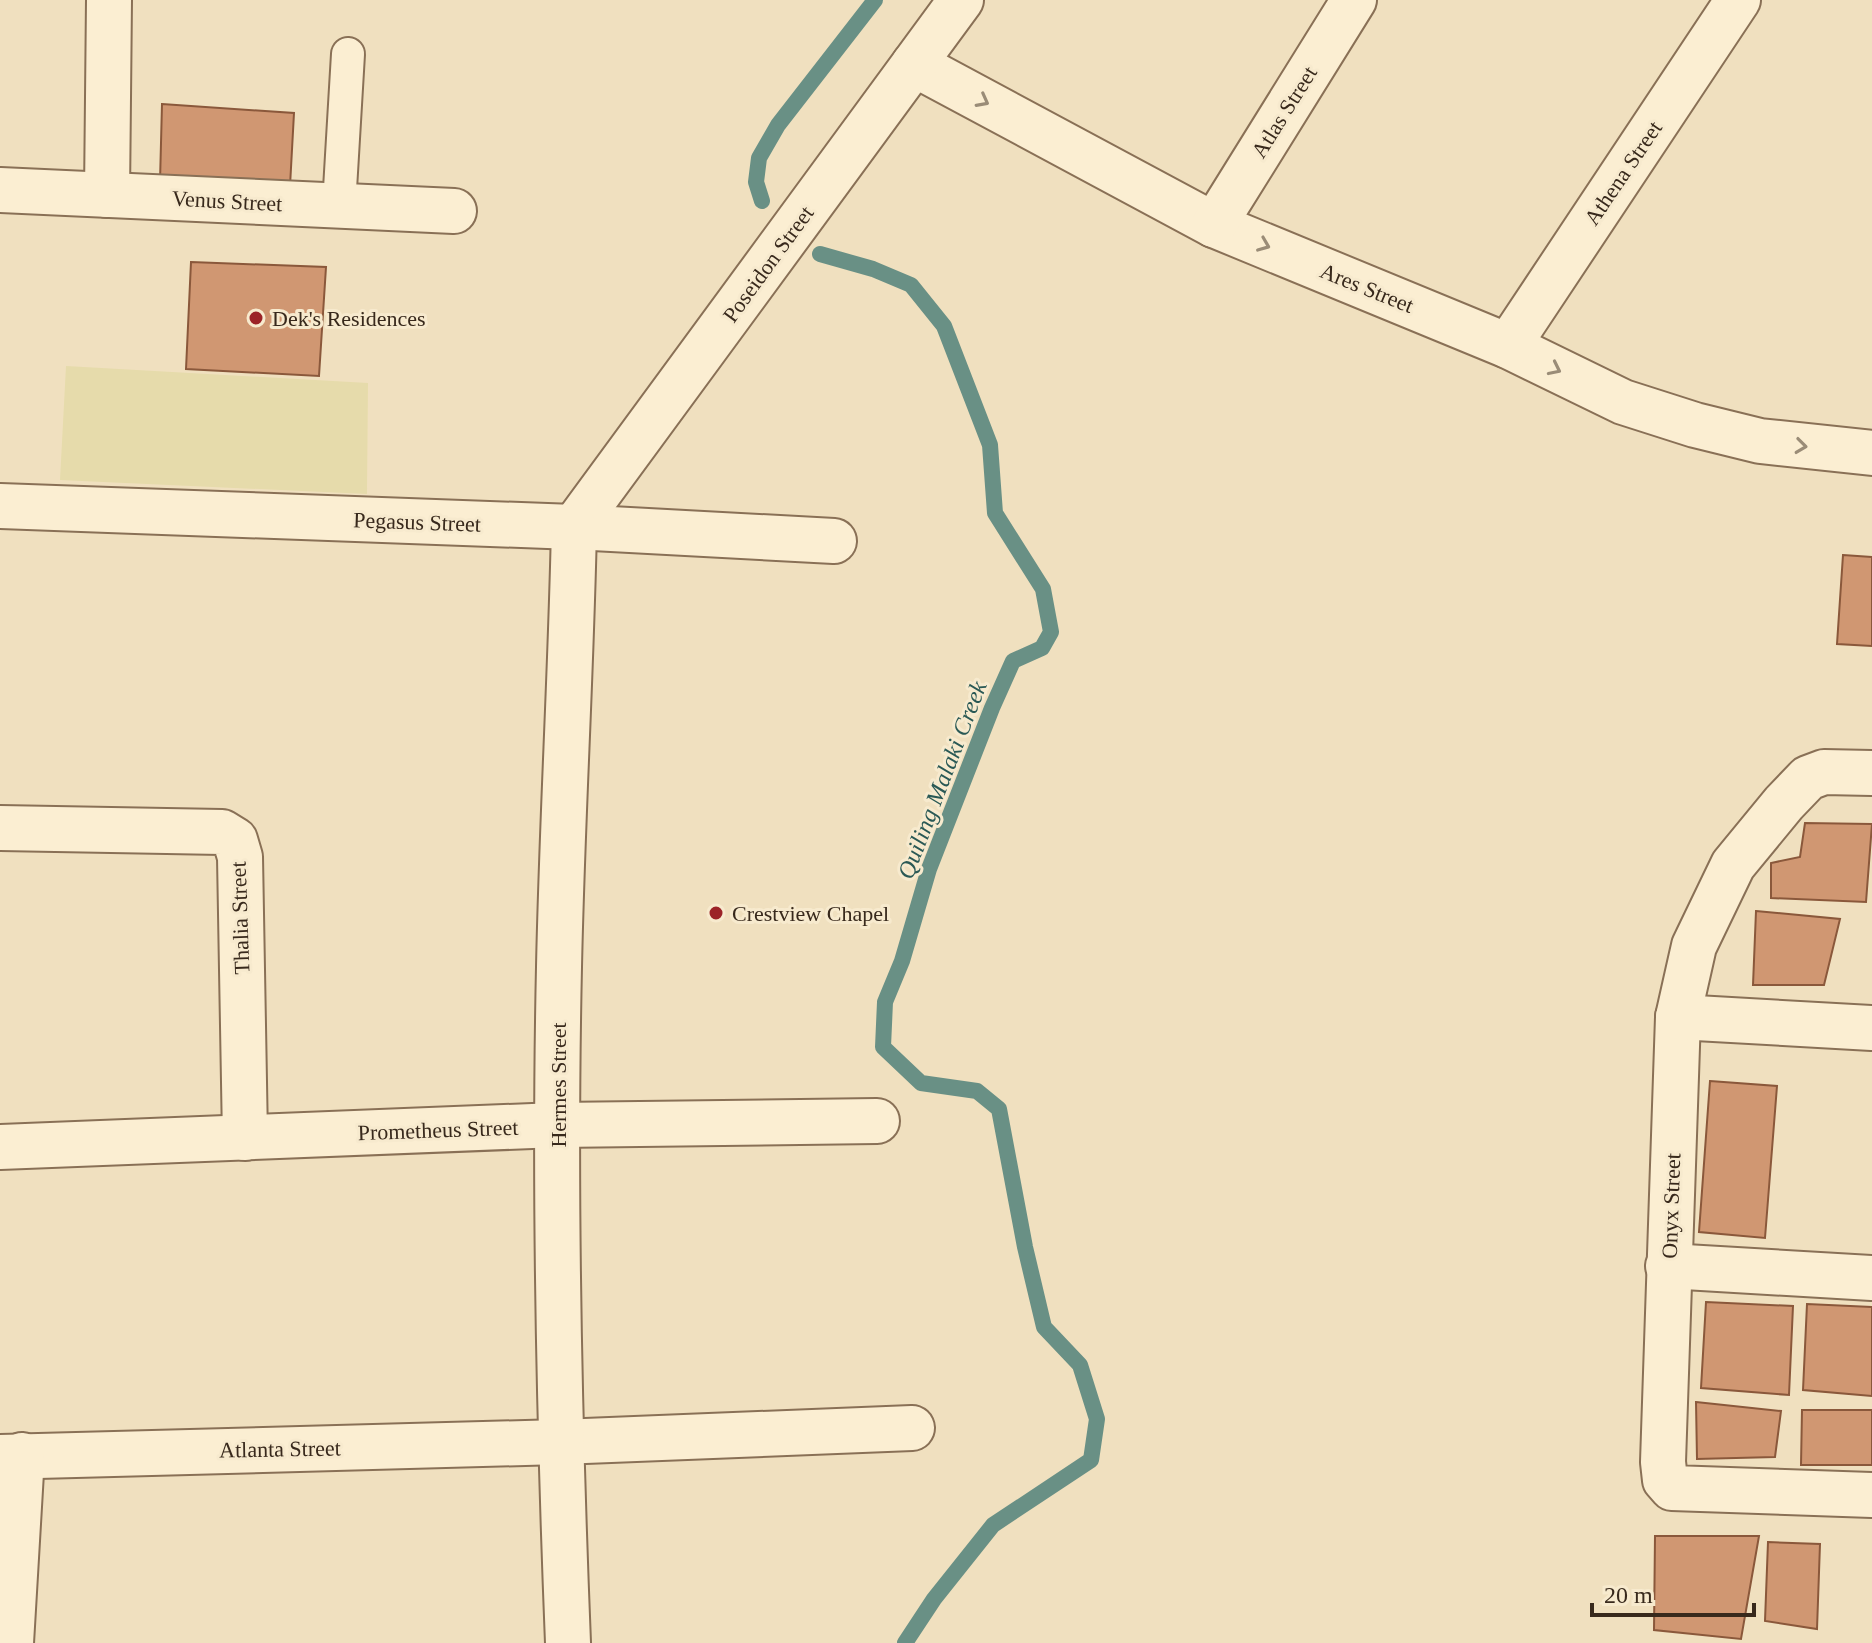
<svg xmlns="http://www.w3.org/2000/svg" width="1872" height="1643" font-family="'Times New Roman',serif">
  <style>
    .farmland { fill: #e6dbab }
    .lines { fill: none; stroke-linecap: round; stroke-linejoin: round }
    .stream { stroke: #699085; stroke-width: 16 }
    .building { fill: #d09772; stroke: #8a583b; stroke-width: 2 }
    .lane-casing { stroke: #897056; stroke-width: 36 }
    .street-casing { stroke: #897056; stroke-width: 48 }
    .lane { stroke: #fbeed2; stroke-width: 32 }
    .street { stroke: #fbeed2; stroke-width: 44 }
    .oneway { stroke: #9a8c77 }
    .poi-dot { fill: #9c2327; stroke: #f7eace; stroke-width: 3 }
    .labels { text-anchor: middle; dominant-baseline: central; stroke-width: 6; stroke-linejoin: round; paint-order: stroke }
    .street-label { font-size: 22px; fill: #38291c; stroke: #f7eace }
    .poi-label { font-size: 22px; fill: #38291c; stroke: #f7eace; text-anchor: start }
    .water-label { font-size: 24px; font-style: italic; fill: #2a5955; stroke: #f7eace }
  </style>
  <rect width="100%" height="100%" fill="#f0e0bf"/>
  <path class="farmland" d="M 66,366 L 368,383 L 367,494 L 60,480 Z"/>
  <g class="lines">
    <g class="stream">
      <path d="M 762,201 L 756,182 L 759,158 L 778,125 L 875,0"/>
      <path d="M 820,254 L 873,269 L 911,285 L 944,326 L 990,445 L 995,513 L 1043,589 L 1051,632 L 1042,648 L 1013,661 L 992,708 L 929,869 L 902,961 L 885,1002 L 883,1047 L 921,1083 L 977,1091 L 999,1109 L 1025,1247 L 1044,1327 L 1080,1365 L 1097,1419 L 1091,1460 L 993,1525 L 934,1599 L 905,1643"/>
    </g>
  </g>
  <g class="building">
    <path d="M 162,104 L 294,113 L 290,186 L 160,182 Z"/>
    <path d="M 191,262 L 326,267 L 319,376 L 186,369 Z"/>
    <path d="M 1843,555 L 1872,557 L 1872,646 L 1837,644 Z"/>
    <path d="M 1805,823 L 1872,824 L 1866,902 L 1771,898 L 1771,863 L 1800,857 Z"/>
    <path d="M 1756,911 L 1840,919 L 1824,985 L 1753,985 Z"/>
    <path d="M 1710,1081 L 1777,1086 L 1765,1238 L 1699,1232 Z"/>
    <path d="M 1706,1302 L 1793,1306 L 1789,1395 L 1701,1388 Z"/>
    <path d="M 1807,1304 L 1872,1307 L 1872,1396 L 1803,1390 Z"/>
    <path d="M 1696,1402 L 1781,1411 L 1775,1457 L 1697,1459 Z"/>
    <path d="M 1802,1410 L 1872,1410 L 1872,1465 L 1801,1465 Z"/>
    <path d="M 1655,1536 L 1759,1536 L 1741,1639 L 1654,1630 Z"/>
    <path d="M 1768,1542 L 1820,1544 L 1817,1629 L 1765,1621 Z"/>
  </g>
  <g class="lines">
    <defs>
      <path id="lane" d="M 339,206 L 348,54"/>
      <g id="street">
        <path d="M 914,64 L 1214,225 L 1508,346 L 1623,402 L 1695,425 L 1760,441 L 1872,453"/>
        <path d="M 0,190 L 454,211"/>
        <path d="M 107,195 L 109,0"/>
        <path d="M 1214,225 L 1354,0"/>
        <path d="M 1508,346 L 1738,0"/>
        <path d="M 0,506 L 574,527 L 834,541"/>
        <path d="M 574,527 L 961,0"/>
        <path d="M 1872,773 L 1824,772 L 1808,778 L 1784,803 L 1733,865 L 1694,946 L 1678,1017 L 1663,1462 L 1665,1480 L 1672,1488 L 1872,1495"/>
        <path d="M 0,828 L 222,832 L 235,840 L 240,857 L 245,1138"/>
        <path d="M 1678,1017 L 1872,1028"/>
        <path d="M 0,1147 L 557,1125 L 877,1121"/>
        <path d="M 1668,1266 L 1872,1278"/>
        <path d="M 0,1457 L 560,1442 L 912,1428"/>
        <path d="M 11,1643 L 22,1455"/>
        <path d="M 568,1643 C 559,1418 554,1193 559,967 C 562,821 571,674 574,527"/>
      </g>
    </defs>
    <use href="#lane" class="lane-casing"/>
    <use href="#street" class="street-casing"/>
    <use href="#lane" class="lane"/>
    <use href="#street" class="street"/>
  </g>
  <defs><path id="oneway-chevron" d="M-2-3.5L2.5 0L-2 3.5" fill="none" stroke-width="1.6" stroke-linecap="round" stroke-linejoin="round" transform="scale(2)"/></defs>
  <g class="oneway">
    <use href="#oneway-chevron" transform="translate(983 101) rotate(28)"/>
    <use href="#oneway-chevron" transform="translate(1264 245) rotate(22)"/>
    <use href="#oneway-chevron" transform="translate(1555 369) rotate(26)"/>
    <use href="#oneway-chevron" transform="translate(1801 446) rotate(7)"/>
  </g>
  <g class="poi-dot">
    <circle cx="256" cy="318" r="8"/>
    <circle cx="716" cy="913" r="8"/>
  </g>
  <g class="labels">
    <g class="street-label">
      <text transform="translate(1284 112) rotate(-58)">Atlas Street</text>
      <text transform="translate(1623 173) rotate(-56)">Athena Street</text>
      <text transform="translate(227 201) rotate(3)">Venus Street</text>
      <text transform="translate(768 264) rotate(-54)">Poseidon Street</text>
      <text transform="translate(1367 288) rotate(22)">Ares Street</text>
      <text transform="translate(417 522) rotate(2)">Pegasus Street</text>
      <text transform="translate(240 918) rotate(-92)">Thalia Street</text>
      <text transform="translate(558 1085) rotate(-90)">Hermes Street</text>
      <text transform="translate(438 1130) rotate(-2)">Prometheus Street</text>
      <text transform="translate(1671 1206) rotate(-88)">Onyx Street</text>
      <text transform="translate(280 1449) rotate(-1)">Atlanta Street</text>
    </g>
    <g class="poi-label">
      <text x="272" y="318">Dek's Residences</text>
      <text x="732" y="913">Crestview Chapel</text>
    </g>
    <g class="water-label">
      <text transform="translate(942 780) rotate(-69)">Quiling Malaki Creek</text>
    </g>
  </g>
  <path d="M1592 1603v12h162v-12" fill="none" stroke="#38291c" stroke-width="4"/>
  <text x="1604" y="1603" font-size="24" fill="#38291c" stroke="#f7eace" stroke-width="6" paint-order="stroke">20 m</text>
</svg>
